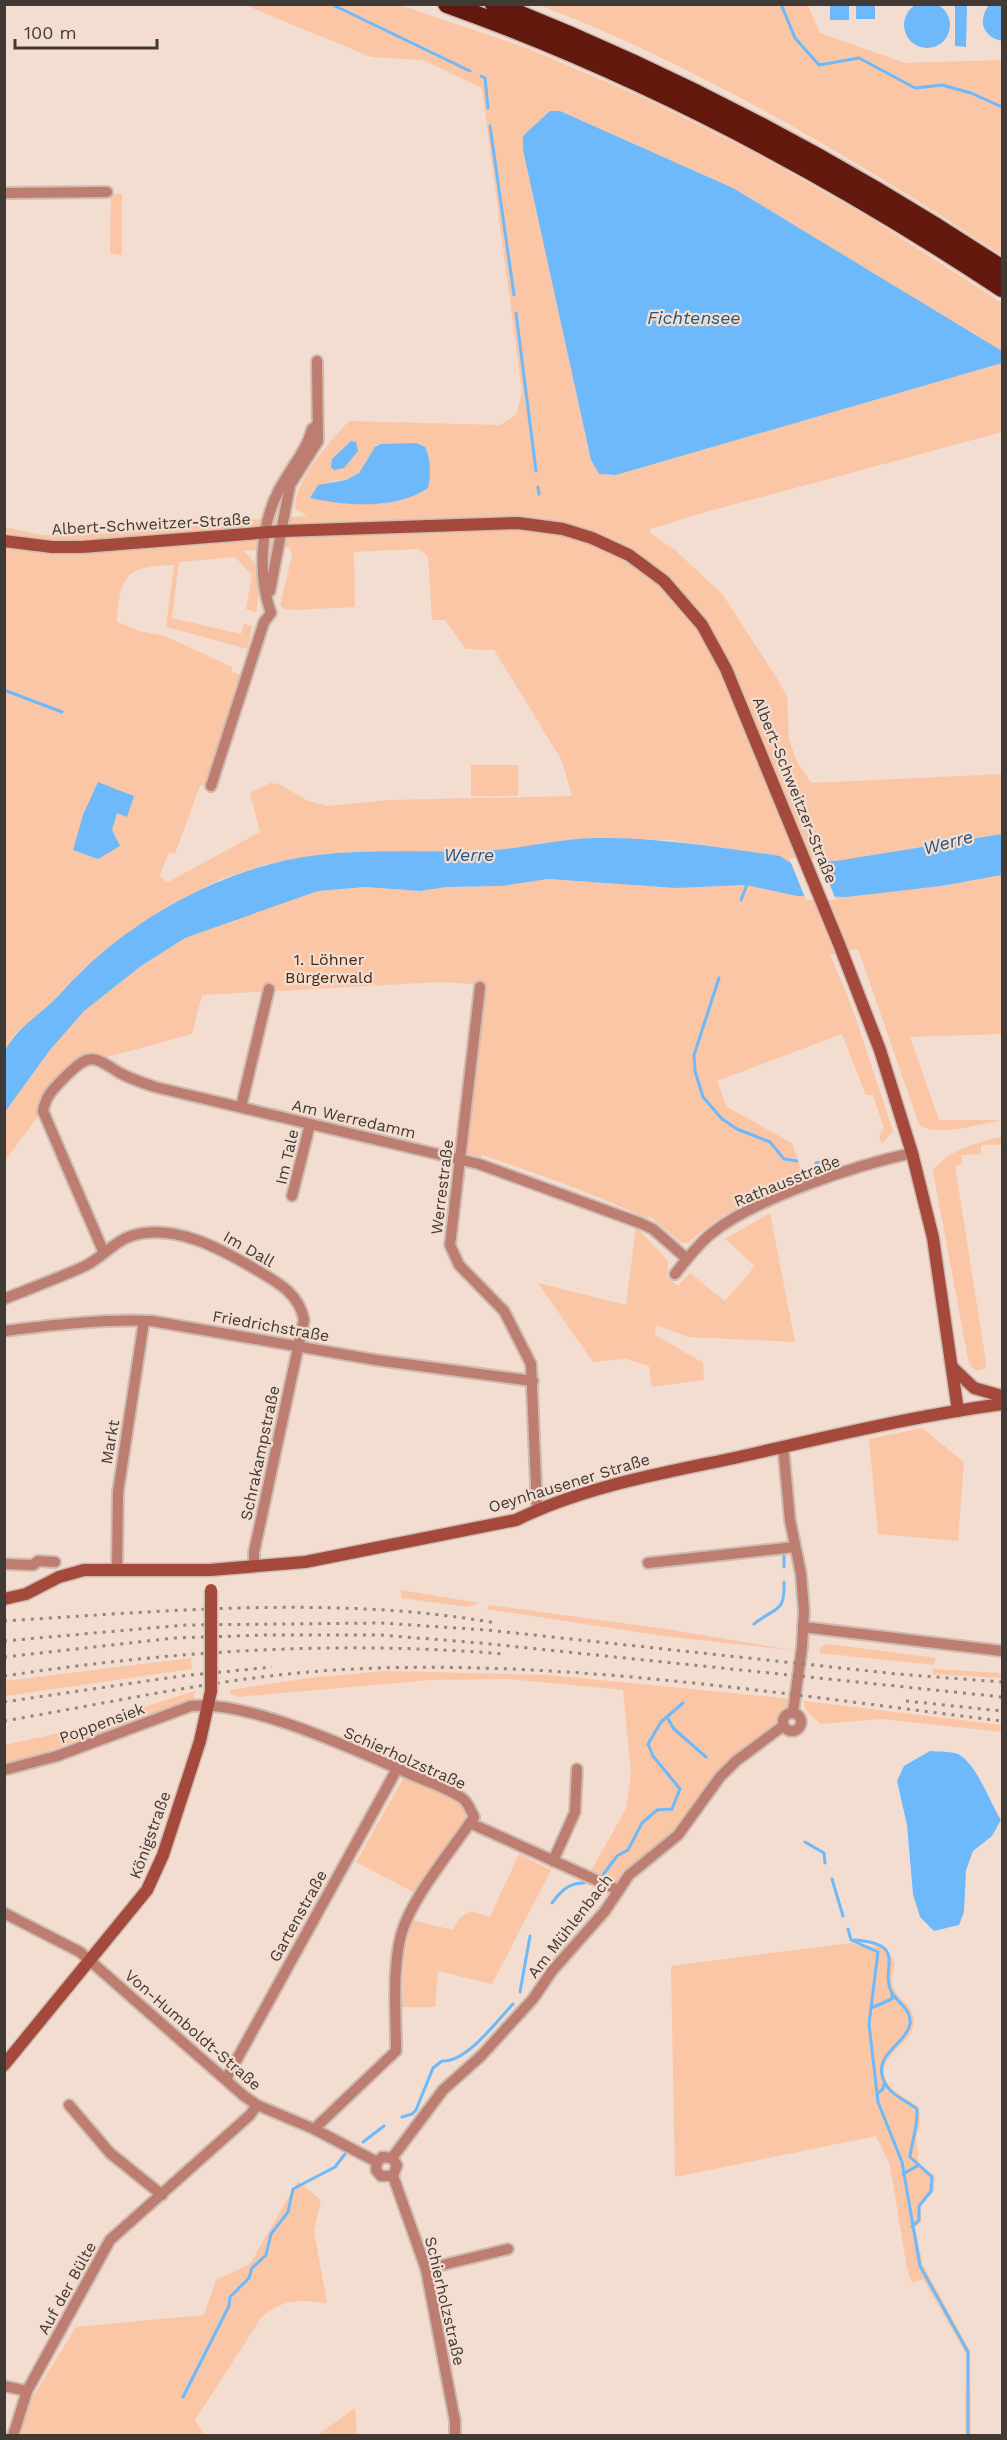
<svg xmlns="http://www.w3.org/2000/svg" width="1007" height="2440" font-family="'Work Sans',sans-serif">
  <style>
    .green { fill: #fac6a6; fill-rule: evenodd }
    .water { fill: #6eb9fc }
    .pier { fill: #f3ddd0 }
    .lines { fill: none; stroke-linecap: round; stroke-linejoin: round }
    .stream { stroke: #6eb9fc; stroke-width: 3 }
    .street-casing { stroke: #cfbcb1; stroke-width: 14 }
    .secondary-casing { stroke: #cfbcb1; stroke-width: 15 }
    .highway-casing { stroke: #cfbcb1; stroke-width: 21 }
    .street { stroke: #bd7d71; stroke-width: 10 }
    .secondary { stroke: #a4493b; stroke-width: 12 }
    .highway { stroke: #64190e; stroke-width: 18 }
    .rail { stroke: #93857c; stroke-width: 3; stroke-dasharray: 3 6; stroke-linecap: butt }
    .secondary-bridge-casing { stroke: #cfbcb1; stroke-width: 15; stroke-linecap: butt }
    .secondary-bridge { stroke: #a4493b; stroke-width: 12 }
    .labels { text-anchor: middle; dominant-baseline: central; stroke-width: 4.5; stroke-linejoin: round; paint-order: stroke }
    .street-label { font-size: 16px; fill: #413934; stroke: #f3ddd0 }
    .park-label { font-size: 16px; fill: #492811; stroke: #f3ddd0 }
    .water-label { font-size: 18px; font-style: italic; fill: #225682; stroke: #f3ddd0 }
  </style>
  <rect width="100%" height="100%" fill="#f3ddd0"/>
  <g class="green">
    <path d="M 245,5 L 400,5 L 527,48 L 644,98 L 755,153 L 870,218 L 1002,303 L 1002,351 L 733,188 L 560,111 L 523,136 L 523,150 L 591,460 L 599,474 L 616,475 L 1002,363 L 1002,432 L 695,515 L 651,529 L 649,532 L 675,550 L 723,595 L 776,677 L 787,696 L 789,738 L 796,760 L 811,783 L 1002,774 L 1002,834 L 836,861 L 789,862 L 780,856 L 669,840 L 594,838 L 496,850 L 318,855 L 267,864 L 222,879 L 172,904 L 83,969 L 50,1006 L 16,1033 L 5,1050 L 5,527 L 42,535 L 110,533 L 195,523 L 307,516 L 295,508 C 294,481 331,440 349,421 L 500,425 L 516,415 L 522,392 L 482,88 L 423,60 L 371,57 ZM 371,453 L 382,504 L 310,498 L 332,481 L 346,480 L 359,473 ZM 290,547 L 292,556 L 280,605 L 284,609 L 294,610 L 355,607 L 354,552 L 419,549 L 428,557 L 432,620 L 445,620 L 466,649 L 494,650 L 561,759 L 572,796 L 390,800 L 327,806 L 308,801 L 279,784 L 270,783 L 250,793 L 260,832 L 166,883 L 160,875 L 169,852 L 175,854 L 200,786 L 207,784 L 251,678 L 232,672 L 232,667 L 165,636 L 139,631 L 117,622 C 120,574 127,566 174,565 L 166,627 L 248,649 L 252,626 L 244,624 L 241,634 L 172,618 L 179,562 L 235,557 L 252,575 L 246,609 L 256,612 C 260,590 264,563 242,551 Z"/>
    <path d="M 539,5 L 808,5 L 820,33 L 905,63 L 1002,60 L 1002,255 C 860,162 698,65 539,5 Z"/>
    <path d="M 111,194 L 122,194 L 122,255 L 110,253 Z"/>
    <rect x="471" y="765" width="47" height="31"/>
    <path d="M 1002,875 L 1002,1034 L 910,1037 L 939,1120 L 1002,1120 C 981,1124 935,1138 919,1124 L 858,949 L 830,955 L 852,1007 L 893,1131 L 882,1144 L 879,1136 L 884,1128 L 873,1095 L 866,1095 L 842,1034 L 717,1081 L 727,1107 L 792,1143 L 805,1181 C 761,1196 722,1211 688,1243 L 682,1243 L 649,1216 L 648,1219 C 594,1194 539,1174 482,1155 L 481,1157 L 466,1153 L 484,985 L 441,982 L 202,995 L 192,1034 L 82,1064 L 45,1101 L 42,1111 L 5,1161 L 5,1112 L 50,1050 L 84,1011 L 141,966 L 185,938 L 318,891 L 366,887 L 420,891 L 446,887 L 502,886 L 548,879 L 676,888 L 746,885 L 797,896 L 847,897 L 941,886 Z"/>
    <path d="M 1002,1137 L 1002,1145 L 981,1145 L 981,1154 L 961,1155 L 962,1164 L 955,1166 L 986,1362 L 985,1369 L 976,1371 L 969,1364 L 933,1171 C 945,1151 981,1141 1002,1137 Z"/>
    <path d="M 770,1213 L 795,1342 L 688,1337 L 656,1325 L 655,1333 L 659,1337 L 703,1363 L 704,1380 L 652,1387 L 649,1366 L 626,1359 L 593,1362 L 538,1283 L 626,1305 L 636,1227 L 668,1261 L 667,1277 L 678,1286 L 690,1273 L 725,1301 L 755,1266 L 725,1239 Z"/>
    <path d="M 922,1428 L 964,1462 L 958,1541 L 878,1534 L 869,1439 Z"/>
    <path d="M 401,1590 L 480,1603 L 469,1607 L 401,1598 Z"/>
    <path d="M 490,1605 L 666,1629 L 797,1651 L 663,1636 L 486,1609 Z"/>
    <path d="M 828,1644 L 936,1658 L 934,1665 L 819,1653 L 821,1646 Z"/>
    <path d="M 191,1658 L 192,1669 L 5,1696 L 5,1681 Z"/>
    <path d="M 933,1669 L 1002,1673 L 1002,1678 L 932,1674 Z"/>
    <path d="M 385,1671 L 549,1675 L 791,1699 L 788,1708 L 772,1730 L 720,1773 L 672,1836 L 619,1881 L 611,1884 L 589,1874 L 626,1809 L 631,1773 L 623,1690 L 509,1679 L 431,1680 L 236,1697 L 230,1694 L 230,1690 L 308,1678 Z"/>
    <path d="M 195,1691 L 194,1700 L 5,1766 L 4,1745 L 64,1732 Z"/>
    <path d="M 804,1701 L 1002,1725 L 1002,1732 L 881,1719 L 821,1724 L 805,1709 Z"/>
    <path d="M 406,1774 L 462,1800 L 469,1816 L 417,1894 L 356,1862 Z"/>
    <path d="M 519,1854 L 551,1870 L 492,1984 L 438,1971 L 435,2007 L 402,2007 L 404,1957 L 412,1920 L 453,1930 L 460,1917 L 472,1911 L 490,1917 Z"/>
    <path d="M 851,1943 L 870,1949 L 877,1943 L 887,1949 L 895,1964 C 882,1999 913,1997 914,2021 C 915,2045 868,2058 889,2085 C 895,2094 911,2101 919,2107 L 920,2124 L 916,2138 L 919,2163 L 935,2176 L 934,2191 L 921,2206 L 921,2222 L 915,2227 L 923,2265 L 970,2351 L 971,2434 L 965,2433 L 966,2354 L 923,2279 L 912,2283 L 907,2268 L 890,2165 L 876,2136 L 675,2177 L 671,1966 Z"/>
    <path d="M 298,2181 L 321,2200 L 314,2231 L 327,2303 C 299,2300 284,2298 261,2318 L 195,2420 L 204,2435 L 20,2436 L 32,2398 L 76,2327 L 204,2315 L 216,2280 L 250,2264 Z"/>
    <path d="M 355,2408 L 357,2435 L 318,2435 Z"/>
  </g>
  <g class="water">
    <circle cx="927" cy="25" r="23"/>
    <rect x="830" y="5" width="19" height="15"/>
    <rect x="856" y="5" width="19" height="14"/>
    <path d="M 955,5 L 967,5 L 966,47 L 955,46 Z"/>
    <path d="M 989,5 L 1002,5 L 1002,41 C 983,37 977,21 989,5 Z"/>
    <path d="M 550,111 L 560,111 L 733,188 L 1002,351 L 1002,363 L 616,475 L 599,474 L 591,460 L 523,150 L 523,136 Z"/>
    <path d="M 351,441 L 356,442 L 358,451 L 344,468 L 334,470 L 331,467 L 332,459 Z"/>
    <path d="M 416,443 L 425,447 C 431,458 431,476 428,488 C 395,510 347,506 310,498 L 318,485 L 346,480 L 359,473 L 375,447 L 381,444 Z"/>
    <path d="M 98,782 L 134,796 L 127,817 L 117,813 L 112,830 L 120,846 L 98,859 L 73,850 L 83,815 Z"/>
    <path d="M 1002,834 L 1002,875 L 941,886 L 847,897 L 797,896 L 746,885 L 676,888 L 548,879 L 502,886 L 446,887 L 420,891 L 366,887 L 318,891 L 185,938 L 141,966 L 84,1011 L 50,1050 L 5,1112 C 5,1098 0,1059 6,1049 C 18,1026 46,1011 63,991 C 125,921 224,866 318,855 C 377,848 436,854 495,850 C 528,847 561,839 594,838 C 657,837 718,847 780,856 L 789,862 L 836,861 Z"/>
    <path d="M 930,1751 C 938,1752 950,1751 958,1754 C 977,1764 989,1801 1001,1820 L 992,1836 L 973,1851 L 966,1870 L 964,1912 L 959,1925 L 934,1931 L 920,1917 L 913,1894 L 907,1825 L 897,1781 L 904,1766 Z"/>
  </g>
  <path class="pier" d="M 789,858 L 819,858 L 836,900 L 806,900 Z"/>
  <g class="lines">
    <g class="stream">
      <path d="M 331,4 L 470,71"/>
      <path d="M 781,4 L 795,38 L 819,65 L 859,58 L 915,88 L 942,85 L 971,93 L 1002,107"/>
      <path d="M 481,76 L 485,78 L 488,108"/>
      <path d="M 490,126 L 514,295"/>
      <path d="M 516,313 L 536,471"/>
      <path d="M 538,487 L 539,494"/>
      <path d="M 4,690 L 62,712"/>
      <path d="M 741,900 L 748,882"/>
      <path d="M 719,978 L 694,1055 L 695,1071 L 703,1097 L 722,1119 L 737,1129 L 770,1142 L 784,1159 L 797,1161"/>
      <path d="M 816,1163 L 830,1160"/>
      <path d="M 784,1553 L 784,1567"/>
      <path d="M 754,1624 C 776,1606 785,1614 784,1582"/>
      <path d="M 667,1717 L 674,1729 L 706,1757"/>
      <path d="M 805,1842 L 824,1853 L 825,1863"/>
      <path d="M 603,1875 L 617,1856 L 628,1850 L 642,1823 L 657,1810 L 672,1809 L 680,1789 L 653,1756 L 648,1744 L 661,1722 L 683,1703"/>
      <path d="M 832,1879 L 843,1916"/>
      <path d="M 552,1903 C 561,1891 568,1883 584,1883"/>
      <path d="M 848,1929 L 851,1940 L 878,1952 L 869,2024 L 878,2102 L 902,2162 L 920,2266 L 968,2352 L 968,2436"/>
      <path d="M 854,1940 C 911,1944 878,1969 892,1993 C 898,2003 912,2010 910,2024 C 906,2043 877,2053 882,2075 C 886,2094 903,2098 917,2109 C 918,2126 912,2140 910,2157 L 932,2177 L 931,2191 L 919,2206 L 919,2220 L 912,2227"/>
      <path d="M 520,1992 L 530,1936"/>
      <path d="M 871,2008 L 892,1999 L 892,1994"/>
      <path d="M 877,2094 L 883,2089 L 884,2084"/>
      <path d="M 402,2117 L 412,2114 L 416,2110 L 433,2068 L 442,2061 C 467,2062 496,2022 513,2004"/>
      <path d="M 363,2142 L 384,2126"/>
      <path d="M 903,2174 L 917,2166"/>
      <path d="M 183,2397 L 229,2306 L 230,2297 L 249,2278 L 252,2268 L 266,2255 L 271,2234 L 288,2212 L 293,2189 L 335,2167 L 345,2154"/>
    </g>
    <defs>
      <g id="street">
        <path d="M 4,193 L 107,192"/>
        <path d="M 270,591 L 290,485 L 318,441 L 317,361"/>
        <path d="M 211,786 L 264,622 L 271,613 C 258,577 260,529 277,494 C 287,472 306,453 312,429 L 315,427"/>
        <path d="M 480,987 L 450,1245 L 459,1265 L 504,1311 L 531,1364 L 537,1509"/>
        <path d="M 241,1107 L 269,989"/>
        <path d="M 292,1196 L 310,1124"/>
        <path d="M 104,1253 L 43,1111 C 46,1095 54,1088 65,1077 C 90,1052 93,1056 120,1073 C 131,1079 143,1083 155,1087 L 479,1164 L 640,1223 L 653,1229 L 687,1259"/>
        <path d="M 675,1274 C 686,1260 698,1244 712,1233 C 756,1198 857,1165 912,1153"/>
        <path d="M 4,1299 C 31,1288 59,1278 85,1266 C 102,1258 113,1242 131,1236 C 173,1222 221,1249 255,1269 C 277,1282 299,1293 304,1320 L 254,1552 L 254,1567"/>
        <path d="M 4,1331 C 54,1325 102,1319 152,1321 L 376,1360 L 533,1381"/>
        <path d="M 783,1446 L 790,1520 L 801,1574 L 804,1611 L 802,1647 L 793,1712"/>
        <path d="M 648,1563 L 795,1547"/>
        <path d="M 4,1564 L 33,1565 L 38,1561 L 55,1562"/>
        <path d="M 117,1570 L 118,1492 L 144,1321"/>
        <path d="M 803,1627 L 1002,1651"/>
        <circle cx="792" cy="1722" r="9"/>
        <path d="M 4,1770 L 57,1756 L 191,1706 C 249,1700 353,1749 408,1773 C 425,1781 446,1787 462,1798 C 468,1802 471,1811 474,1817 C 452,1850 411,1898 401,1935 C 392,1971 396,2014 396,2051 L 314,2129"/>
        <path d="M 470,1823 L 618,1890"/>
        <path d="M 553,1861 L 575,1812 L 577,1769"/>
        <path d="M 4,1913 L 80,1952 L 244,2096 L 257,2105 L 314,2129 L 377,2162"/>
        <path d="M 226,2079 L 397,1769"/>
        <path d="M 69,2105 L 110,2153 L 162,2195"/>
        <path d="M 392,2158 L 443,2090 L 481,2056 L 533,1999 L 552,1971 L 605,1911 L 629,1875 L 678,1835 L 720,1777 L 736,1761 L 783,1726"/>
        <path d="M 377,2162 L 382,2157 L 392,2158 L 397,2165 L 393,2176"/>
        <path d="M 377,2162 L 376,2170 L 381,2176 L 393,2176"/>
        <path d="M 393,2176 L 426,2269 L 455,2421 L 455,2436"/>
        <path d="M 426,2269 L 508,2249"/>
        <path d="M 4,2386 L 27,2391"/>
        <path d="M 13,2436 L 27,2391 L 110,2240 L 250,2115 L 257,2105"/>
      </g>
      <g id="secondary">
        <path d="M 4,541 L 52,547 L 82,547 L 283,531 L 518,523 L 563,529 L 592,538 L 629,555 L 664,581 L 702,625 L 726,669 L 839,944 L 880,1050 L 912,1153 L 933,1238 L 958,1411"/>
        <path d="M 953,1368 L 974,1388 L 1002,1396"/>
        <path d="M 4,1599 L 26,1594 L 59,1577 L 84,1570 L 210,1570 L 305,1562 L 516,1520 C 585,1486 664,1473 739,1457 C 826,1437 914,1416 1002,1404"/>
        <path d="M 4,2065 L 147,1890 L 163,1855 L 200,1741 L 211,1691"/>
      </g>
      <g id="highway">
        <path d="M 447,4 C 645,75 827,172 1002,288"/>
        <path d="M 494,4 C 676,76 839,162 1002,269"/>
      </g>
    </defs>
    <use href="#street" class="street-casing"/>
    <use href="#secondary" class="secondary-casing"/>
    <use href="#highway" class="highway-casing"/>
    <use href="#street" class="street"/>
    <use href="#secondary" class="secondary"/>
    <use href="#highway" class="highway"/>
    <g class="rail">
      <path d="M 4,1621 C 164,1611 338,1595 496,1623"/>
      <path d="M 4,1641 L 185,1625 L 382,1623 L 487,1630 L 897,1674 L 1002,1682"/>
      <path d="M 4,1657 L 174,1638 L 266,1635 L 381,1635 L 480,1643 L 1002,1697"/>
      <path d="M 4,1676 C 170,1651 337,1640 504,1654"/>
      <path d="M 906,1701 L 1002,1711"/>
      <path d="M 4,1702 L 181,1676 L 272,1667"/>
      <path d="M 4,1721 C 121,1701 236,1674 354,1669 C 570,1659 788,1695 1002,1721"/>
    </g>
    <defs>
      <path id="secondary-bridge" d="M 211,1590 L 211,1691"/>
    </defs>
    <use href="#secondary-bridge" class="secondary-bridge-casing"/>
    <use href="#secondary-bridge" class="secondary-bridge"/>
  </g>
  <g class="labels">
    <g class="street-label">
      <text transform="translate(151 524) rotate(-3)">Albert-Schweitzer-Straße</text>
      <text transform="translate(795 790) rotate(68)">Albert-Schweitzer-Straße</text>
      <text transform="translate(354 1119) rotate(13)">Am Werredamm</text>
      <text transform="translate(287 1157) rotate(-77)">Im Tale</text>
      <text transform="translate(787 1181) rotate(-22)">Rathausstraße</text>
      <text transform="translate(442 1187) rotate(-83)">Werrestraße</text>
      <text transform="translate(249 1249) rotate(30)">Im Dall</text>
      <text transform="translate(271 1326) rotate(10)">Friedrichstraße</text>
      <text transform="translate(110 1442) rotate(-80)">Markt</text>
      <text transform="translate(260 1453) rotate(-78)">Schrakampstraße</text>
      <text transform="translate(569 1483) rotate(-17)">Oeynhausener Straße</text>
      <text transform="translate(102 1723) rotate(-20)">Poppensiek</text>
      <text transform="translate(405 1758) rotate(24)">Schierholzstraße</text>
      <text transform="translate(150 1835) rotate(-70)">Königstraße</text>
      <text transform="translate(298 1916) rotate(-61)">Gartenstraße</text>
      <text transform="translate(570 1926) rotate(-52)">Am Mühlenbach</text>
      <text transform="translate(193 2030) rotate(41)">Von-Humboldt-Straße</text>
      <text transform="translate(67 2288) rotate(-61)">Auf der Bülte</text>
      <text transform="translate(445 2301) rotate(77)">Schierholzstraße</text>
    </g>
    <g class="park-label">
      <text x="329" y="959">1. Löhner<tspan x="329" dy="18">Bürgerwald</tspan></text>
    </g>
    <g class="water-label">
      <text x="694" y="317">Fichtensee</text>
      <text transform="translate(948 842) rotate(-15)">Werre</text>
      <text x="469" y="854">Werre</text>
    </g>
  </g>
  <rect width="1007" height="2440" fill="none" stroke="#413934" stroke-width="12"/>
  <path d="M15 39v9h142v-9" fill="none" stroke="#413934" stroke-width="3"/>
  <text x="24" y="39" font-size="18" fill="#413934" stroke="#f3ddd0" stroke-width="4.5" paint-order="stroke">100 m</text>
</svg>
